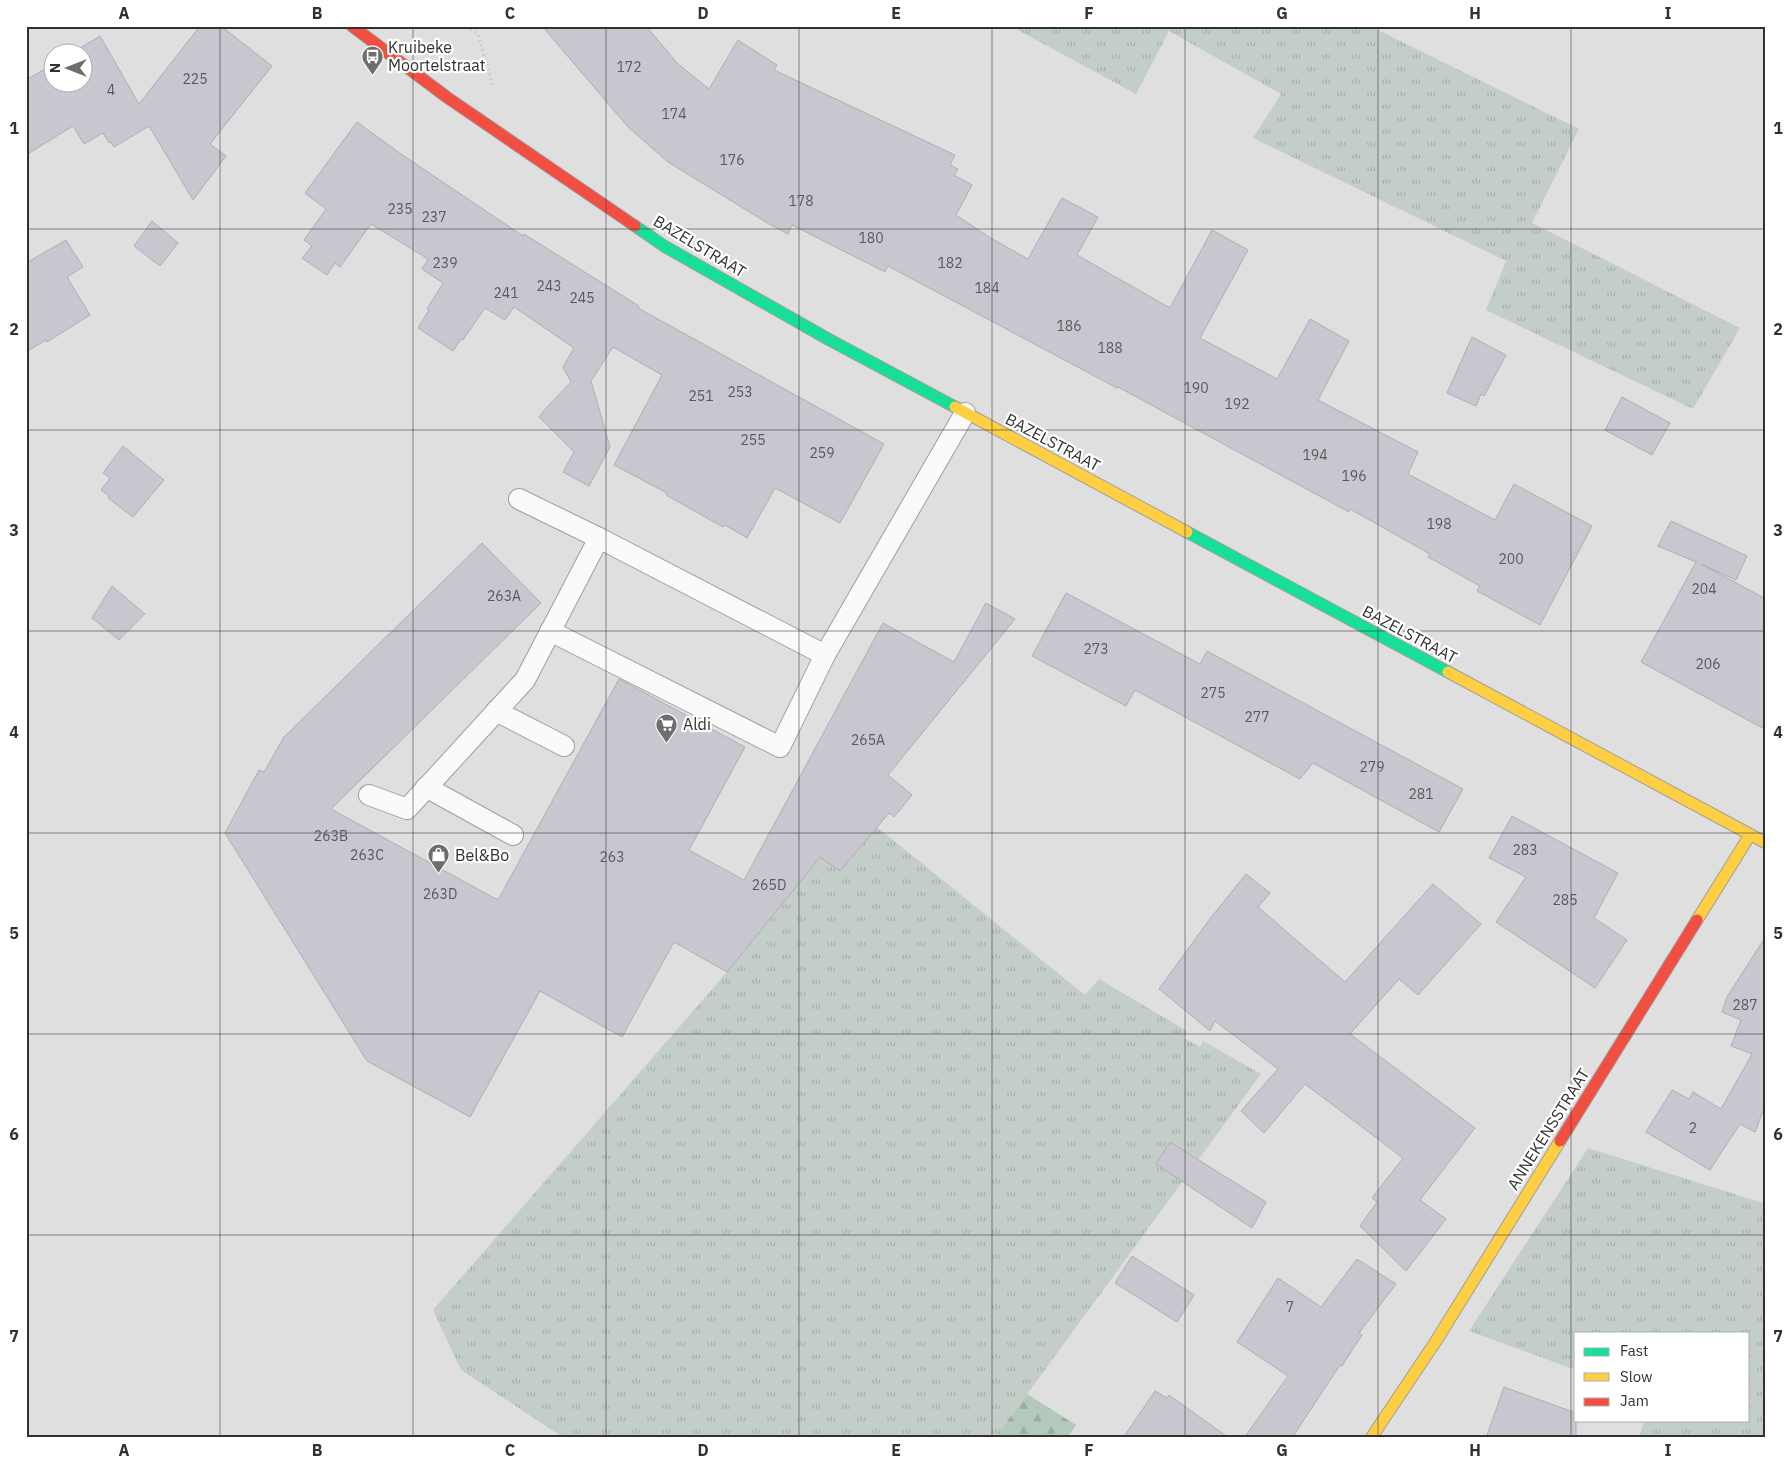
<svg xmlns="http://www.w3.org/2000/svg" width="1792" height="1464" font-family="'IBM Plex Sans',sans-serif">
  <style>
    .grass { fill: url(#grass-tufts) }
    .forest { fill: url(#forest-firs) }
    .building { fill: #c8c6ce; stroke: #afaeb0 }
    .lines { fill: none; stroke-linecap: round; stroke-linejoin: round }
    .lane-casing { stroke: #a09fa0; stroke-width: 22 }
    .fast-casing { stroke: #a09fa0; stroke-width: 13 }
    .slow-casing { stroke: #a09fa0; stroke-width: 13 }
    .jam-casing { stroke: #a09fa0; stroke-width: 13 }
    .path { stroke: #bfbfbf; stroke-width: 3; stroke-dasharray: 1 4; stroke-linecap: butt }
    .lane { stroke: #fafafa; stroke-width: 20 }
    .fast { stroke: #16e098; stroke-width: 11 }
    .slow { stroke: #ffcf43; stroke-width: 11 }
    .jam { stroke: #f24e42; stroke-width: 11 }
    .grid { fill: none; stroke: #323132; stroke-width: 1; stroke-opacity: 0.55 }
    .labels { text-anchor: middle; dominant-baseline: central; stroke-width: 4.5; stroke-linejoin: round; paint-order: stroke }
    .number-label { font-size: 14px; fill: #5a595c }
    .poi-label { font-size: 16px; fill: #323132; stroke: #fff; text-anchor: start }
    .street-label { font-size: 16px; fill: #323132; stroke: #fff }
    .neatline { fill: none; stroke: #323132; stroke-width: 2 }
    .grid-label { font-size: 16px; text-anchor: middle; font-weight: bold; fill: #323132 }
  </style>
  <defs>
    <pattern id="grass-tufts" width="24" height="20" patternUnits="userSpaceOnUse" patternTransform="scale(1.25)"><rect width="24" height="20" fill="#c2cec7"/><path d="M3 7l-1-3M5 7V3M7 7l1-3M15 17l-1-3M17 17v-4M19 17l1-3" fill="none" stroke="#a7b1ab"/></pattern>
    <pattern id="forest-firs" width="22" height="20" patternUnits="userSpaceOnUse" patternTransform="scale(1.25)"><rect width="22" height="20" fill="#b3c9bc"/><path d="M5 1l3.5 6h-7zM16 11l3.5 6h-7z" fill="#9aada2"/></pattern>
  </defs>
  <rect width="100%" height="100%" fill="#e0dfe0"/>
  <g class="grass">
    <path d="M 1018,26 L 1370,26 L 1579,129 L 1532,223 L 1740,328 L 1693,409 L 1486,310 L 1506,261 L 1253,138 L 1281,94 L 1169,31 L 1136,94 L 1016,29 Z"/>
    <path d="M 877,827 L 1085,995 L 1099,979 L 1187,1031 L 1184,1038 L 1200,1047 L 1203,1041 L 1261,1074 L 995,1438 L 564,1438 L 461,1370 L 433,1310 L 727,972 L 820,857 L 840,871 Z"/>
    <path d="M 1588,1148 L 1766,1204 L 1766,1438 L 1638,1438 L 1645,1420 L 1748,1420 L 1748,1333 L 1576,1333 L 1576,1370 L 1469,1331 Z"/>
  </g>
  <path class="forest" d="M 1027,1394 L 1076,1425 L 1067,1438 L 995,1438 Z"/>
  <g class="building">
    <path d="M 200,26 L 221,26 L 272,66 L 210,144 L 226,156 L 193,200 L 149,126 L 114,147 L 111,142 L 109,143 L 103,133 L 84,144 L 73,126 L 26,155 L 26,80 L 52,65 L 52,82 L 82,82 L 82,52 L 73,52 L 100,36 L 139,104 Z"/>
    <path d="M 542,26 L 646,26 L 678,64 L 709,89 L 738,40 L 777,65 L 774,70 L 955,155 L 950,165 L 958,169 L 954,175 L 972,185 L 956,215 L 989,237 L 1028,259 L 1062,198 L 1098,217 L 1077,255 L 1170,308 L 1212,230 L 1248,250 L 1200,338 L 1277,379 L 1310,319 L 1349,341 L 1318,400 L 1418,452 L 1408,474 L 1495,520 L 1514,484 L 1592,526 L 1540,625 L 1477,591 L 1480,586 L 1428,557 L 1430,554 L 1350,509 L 1349,512 L 1118,387 L 1117,388 L 888,266 L 885,272 L 792,225 L 788,234 L 769,224 L 668,162 L 628,127 Z"/>
    <path d="M 357,122 L 401,154 L 523,236 L 524,234 L 639,306 L 638,308 L 884,444 L 840,523 L 775,488 L 747,538 L 725,525 L 723,527 L 666,495 L 667,493 L 614,465 L 662,375 L 613,347 L 591,381 L 610,447 L 589,486 L 563,472 L 574,452 L 539,417 L 548,406 L 571,382 L 563,367 L 574,348 L 514,307 L 505,320 L 485,308 L 463,340 L 461,339 L 453,351 L 418,328 L 429,310 L 427,309 L 443,283 L 422,269 L 428,259 L 371,224 L 340,267 L 335,263 L 327,275 L 302,258 L 312,246 L 304,240 L 326,209 L 305,193 Z"/>
    <path d="M 152,221 L 178,243 L 160,266 L 134,246 Z"/>
    <path d="M 66,240 L 83,267 L 67,277 L 90,315 L 47,342 L 46,340 L 26,352 L 26,263 Z"/>
    <path d="M 1472,337 L 1506,355 L 1484,396 L 1481,394 L 1476,406 L 1447,393 Z"/>
    <path d="M 1622,397 L 1670,423 L 1652,455 L 1605,430 Z"/>
    <path d="M 123,446 L 164,480 L 133,517 L 108,498 L 109,496 L 101,490 L 110,478 L 103,473 Z"/>
    <path d="M 1671,521 L 1747,556 L 1736,580 L 1701,564 L 1766,599 L 1766,730 L 1641,662 L 1696,562 L 1658,546 Z"/>
    <path d="M 482,543 L 541,603 L 331,809 L 498,900 L 619,679 L 745,747 L 689,850 L 744,880 L 883,623 L 954,662 L 986,603 L 1015,619 L 888,775 L 912,795 L 894,817 L 889,813 L 840,871 L 820,857 L 727,972 L 674,942 L 622,1037 L 540,991 L 470,1117 L 367,1061 L 225,833 L 259,770 L 264,772 L 284,737 Z"/>
    <path d="M 112,586 L 145,614 L 119,640 L 92,618 Z"/>
    <path d="M 1066,593 L 1200,664 L 1207,651 L 1463,789 L 1439,832 L 1313,763 L 1300,779 L 1135,690 L 1126,706 L 1032,656 Z"/>
    <path d="M 1512,816 L 1618,873 L 1594,918 L 1627,940 L 1595,988 L 1496,922 L 1526,877 L 1489,858 Z"/>
    <path d="M 1246,874 L 1270,893 L 1258,907 L 1345,982 L 1433,884 L 1481,924 L 1418,995 L 1399,979 L 1350,1034 L 1475,1128 L 1420,1200 L 1446,1219 L 1406,1271 L 1360,1226 L 1377,1202 L 1372,1198 L 1403,1158 L 1305,1084 L 1264,1133 L 1241,1111 L 1278,1069 L 1215,1021 L 1210,1031 L 1159,989 L 1209,920 Z"/>
    <path d="M 1766,936 L 1766,1103 L 1755,1132 L 1740,1124 L 1710,1170 L 1646,1132 L 1672,1090 L 1689,1099 L 1693,1092 L 1721,1109 L 1752,1054 L 1731,1046 L 1741,1020 L 1722,1012 L 1727,997 Z"/>
    <path d="M 1170,1142 L 1266,1202 L 1252,1228 L 1156,1164 Z"/>
    <path d="M 1132,1256 L 1194,1295 L 1177,1322 L 1115,1283 Z"/>
    <path d="M 1357,1259 L 1396,1284 L 1359,1333 L 1362,1335 L 1342,1366 L 1340,1365 L 1292,1438 L 1244,1438 L 1288,1376 L 1237,1342 L 1278,1278 L 1321,1307 Z"/>
    <path d="M 1504,1387 L 1576,1413 L 1576,1438 L 1486,1438 Z"/>
    <path d="M 1155,1391 L 1167,1398 L 1169,1395 L 1229,1438 L 1123,1438 Z"/>
  </g>
  <g class="lines">
    <defs>
      <g id="lane">
        <path d="M 519,499 L 599,538"/>
        <path d="M 550,631 L 780,747 L 825,655"/>
        <path d="M 496,711 L 564,746"/>
        <path d="M 426,787 L 513,835"/>
        <path d="M 369,795 L 407,809 L 525,680 L 599,538 L 825,655 L 965,413"/>
      </g>
      <g id="fast">
        <path d="M 635,226 L 664,246 L 828,339 L 955,407"/>
        <path d="M 1187,532 L 1448,672"/>
      </g>
      <g id="slow">
        <path d="M 955,407 L 1187,532"/>
        <path d="M 1448,672 L 1766,843"/>
        <path d="M 1697,920 L 1750,835"/>
        <path d="M 1371,1438 L 1436,1341 L 1560,1141"/>
      </g>
      <g id="jam">
        <path d="M 352,26 L 448,98 L 635,226"/>
        <path d="M 1560,1141 L 1697,920"/>
      </g>
    </defs>
    <use href="#lane" class="lane-casing"/>
    <use href="#fast" class="fast-casing"/>
    <use href="#slow" class="slow-casing"/>
    <use href="#jam" class="jam-casing"/>
    <path class="path" d="M 467,26 L 478,34 L 493,86"/>
    <use href="#lane" class="lane"/>
    <use href="#fast" class="fast"/>
    <use href="#slow" class="slow"/>
    <use href="#jam" class="jam"/>
  </g>
  <path class="grid" d="M 220,26 L 220,1438M 413,26 L 413,1438M 606,26 L 606,1438M 799,26 L 799,1438M 992,26 L 992,1438M 1185,26 L 1185,1438M 1378,26 L 1378,1438M 1571,26 L 1571,1438M 26,229 L 1766,229M 26,430 L 1766,430M 26,631 L 1766,631M 26,833 L 1766,833M 26,1034 L 1766,1034M 26,1235 L 1766,1235"/>
  <defs>
    <symbol id="bus-pin" viewBox="-11 -11 22 30"><path d="M0 17L-7.5 6A9.5 9.5 0 1 1 7.5 6Z" fill="#6f6e6f" stroke="#fff"/><path d="M-5-6H5V4H4V6H2V4H-2V6H-4V4H-5ZM-3.5-4V0h7V-4ZM-3.5 1.2v1.5H-2V1.2ZM2 1.2v1.5H3.5V1.2Z" fill="#fff"/></symbol>
    <symbol id="supermarket-pin" viewBox="-11 -11 22 30"><path d="M0 17L-7.5 6A9.5 9.5 0 1 1 7.5 6Z" fill="#6f6e6f" stroke="#fff"/><path d="M-6-5.5h2.5l.6 2H6L4.5 2H-2.5L-4.4-4H-6ZM-1.5 3.2a1.3 1.3 0 1 0 .1 0ZM3 3.2a1.3 1.3 0 1 0 .1 0Z" fill="#fff"/></symbol>
    <symbol id="shop-pin" viewBox="-11 -11 22 30"><path d="M0 17L-7.5 6A9.5 9.5 0 1 1 7.5 6Z" fill="#6f6e6f" stroke="#fff"/><path d="M-5-2.5h2.3a2.7 3.5 0 0 1 5.4 0H5L5.5 6h-11ZM-1.5-2.5h3a1.5 2.3 0 0 0-3 0Z" fill="#fff"/></symbol>
  </defs>
  <g fill-rule="evenodd">
    <use href="#bus-pin" x="360" y="44" width="25" height="34"/>
    <use href="#supermarket-pin" x="654" y="712" width="25" height="34"/>
    <use href="#shop-pin" x="426" y="842" width="25" height="34"/>
  </g>
  <g class="labels">
    <g class="number-label">
      <text x="629" y="67">172</text>
      <text x="195" y="79">225</text>
      <text x="111" y="90">4</text>
      <text x="674" y="114">174</text>
      <text x="732" y="160">176</text>
      <text x="801" y="201">178</text>
      <text x="400" y="209">235</text>
      <text x="434" y="217">237</text>
      <text x="871" y="238">180</text>
      <text x="445" y="263">239</text>
      <text x="950" y="263">182</text>
      <text x="549" y="286">243</text>
      <text x="987" y="288">184</text>
      <text x="506" y="293">241</text>
      <text x="582" y="298">245</text>
      <text x="1069" y="326">186</text>
      <text x="1110" y="348">188</text>
      <text x="1196" y="388">190</text>
      <text x="740" y="392">253</text>
      <text x="701" y="396">251</text>
      <text x="1237" y="404">192</text>
      <text x="753" y="440">255</text>
      <text x="822" y="453">259</text>
      <text x="1315" y="455">194</text>
      <text x="1354" y="476">196</text>
      <text x="1439" y="524">198</text>
      <text x="1511" y="559">200</text>
      <text x="1704" y="589">204</text>
      <text x="504" y="596">263A</text>
      <text x="1096" y="649">273</text>
      <text x="1708" y="664">206</text>
      <text x="1213" y="693">275</text>
      <text x="1257" y="717">277</text>
      <text x="868" y="740">265A</text>
      <text x="1372" y="767">279</text>
      <text x="1421" y="794">281</text>
      <text x="331" y="836">263B</text>
      <text x="1525" y="850">283</text>
      <text x="367" y="855">263C</text>
      <text x="612" y="857">263</text>
      <text x="769" y="885">265D</text>
      <text x="440" y="894">263D</text>
      <text x="1565" y="900">285</text>
      <text x="1745" y="1005">287</text>
      <text x="1693" y="1128">2</text>
      <text x="1290" y="1307">7</text>
    </g>
    <g class="poi-label">
      <text x="388" y="47">Kruibeke<tspan x="388" dy="18">Moortelstraat</tspan></text>
      <text x="683" y="724">Aldi</text>
      <text x="455" y="855">Bel&amp;Bo</text>
    </g>
    <g class="street-label">
      <text transform="translate(700 246) rotate(31)">BAZELSTRAAT</text>
      <text transform="translate(1053 442) rotate(28)">BAZELSTRAAT</text>
      <text transform="translate(1410 634) rotate(28)">BAZELSTRAAT</text>
      <text transform="translate(1548 1129) rotate(-58)">ANNEKENSSTRAAT</text>
    </g>
  </g>
  <rect width="1792" height="1464" fill="none" stroke="#ffffff" stroke-width="55"/>
  <rect x="1574" y="1332" width="175" height="90" fill="#ffffff" stroke="#adadad"/>
  <rect x="1584" y="1348" width="25" height="8" fill="#16e098" stroke="#adadad"/>
  <text x="1620" y="1356" font-size="15" fill="#323132">Fast</text>
  <rect x="1584" y="1373" width="25" height="8" fill="#ffcf43" stroke="#adadad"/>
  <text x="1620" y="1382" font-size="15" fill="#323132">Slow</text>
  <rect x="1584" y="1398" width="25" height="8" fill="#f24e42" stroke="#adadad"/>
  <text x="1620" y="1406" font-size="15" fill="#323132">Jam</text>
  <g transform="translate(68 68) rotate(270)"><circle r="24" fill="#ffffff" stroke="#adadad"/>
  <path d="M0-4L9 19L0 12L-9 19Z" fill="#6f6e6f"/>
  <text y="-8" font-size="14" font-weight="bold" text-anchor="middle" fill="#323132">N</text>
  </g>
  <rect x="28" y="28" width="1736" height="1408" class="neatline"/>
  <g class="grid-label">
    <text x="124" y="19">A</text>
    <text x="317" y="19">B</text>
    <text x="510" y="19">C</text>
    <text x="703" y="19">D</text>
    <text x="896" y="19">E</text>
    <text x="1089" y="19">F</text>
    <text x="1282" y="19">G</text>
    <text x="1475" y="19">H</text>
    <text x="1668" y="19">I</text>
    <text x="14" y="134">1</text>
    <text x="1778" y="134">1</text>
    <text x="14" y="335">2</text>
    <text x="1778" y="335">2</text>
    <text x="14" y="536">3</text>
    <text x="1778" y="536">3</text>
    <text x="14" y="738">4</text>
    <text x="1778" y="738">4</text>
    <text x="14" y="939">5</text>
    <text x="1778" y="939">5</text>
    <text x="14" y="1140">6</text>
    <text x="1778" y="1140">6</text>
    <text x="14" y="1342">7</text>
    <text x="1778" y="1342">7</text>
    <text x="124" y="1456">A</text>
    <text x="317" y="1456">B</text>
    <text x="510" y="1456">C</text>
    <text x="703" y="1456">D</text>
    <text x="896" y="1456">E</text>
    <text x="1089" y="1456">F</text>
    <text x="1282" y="1456">G</text>
    <text x="1475" y="1456">H</text>
    <text x="1668" y="1456">I</text>
  </g>
</svg>
